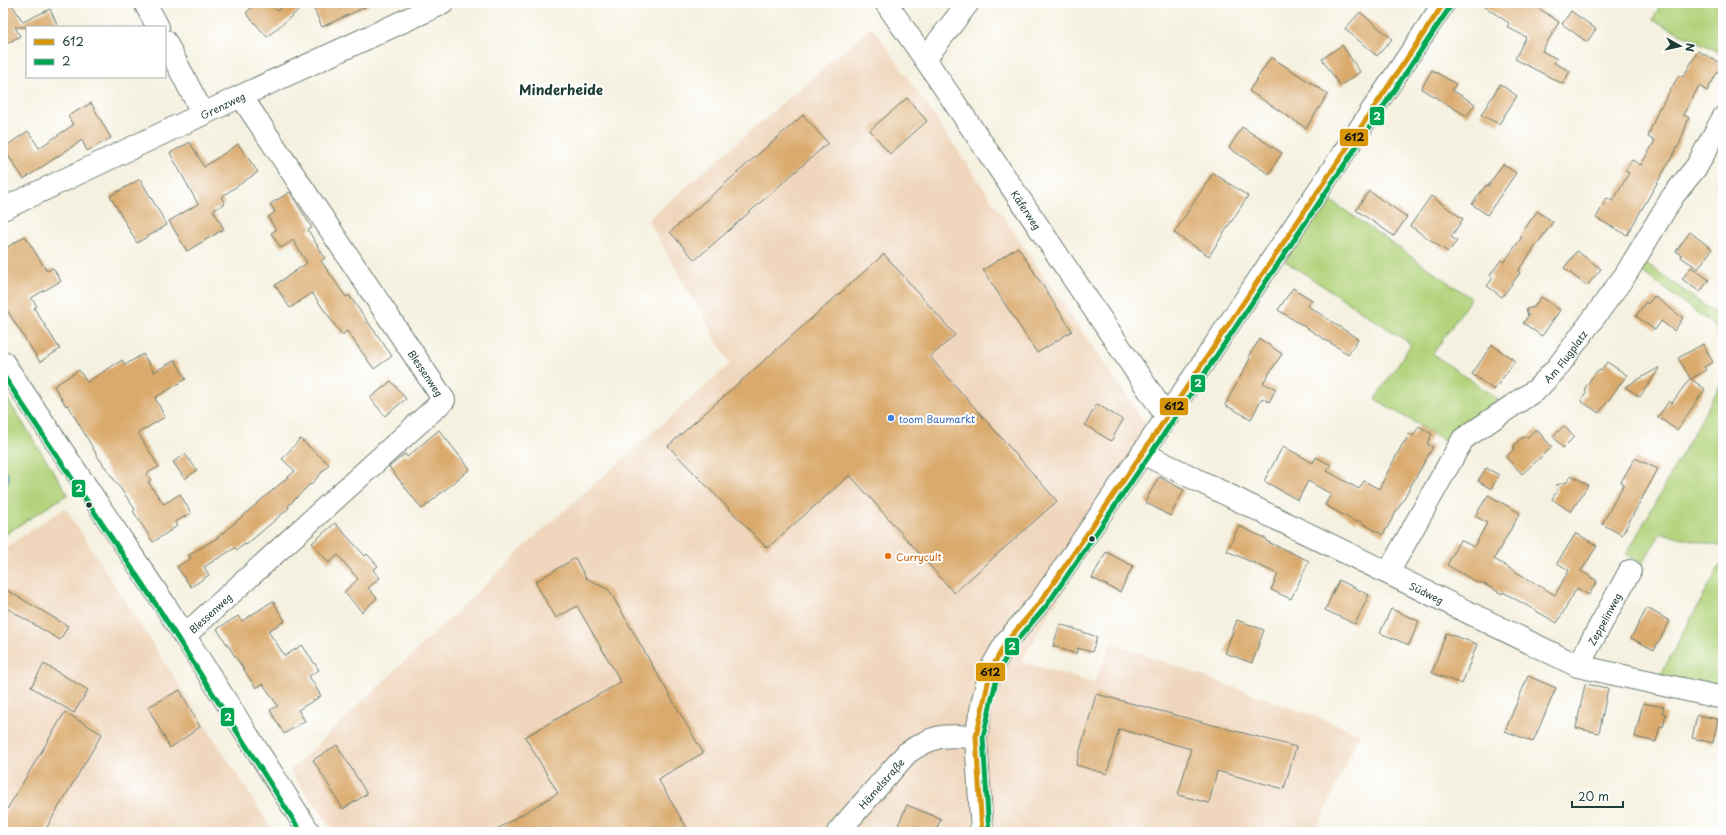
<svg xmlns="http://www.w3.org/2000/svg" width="1726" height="835" font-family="'Playpen Sans',sans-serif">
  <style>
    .built { fill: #efd6bc }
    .green { fill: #b2d37b; stroke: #688858 }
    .water { fill: #44a9c4; stroke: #32737c }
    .building { fill: #daaa6d }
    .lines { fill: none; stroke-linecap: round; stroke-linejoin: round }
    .minor-casing { stroke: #6a7c70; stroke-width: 24 }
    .minor { stroke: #fff; stroke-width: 22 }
    .bus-1-casing { stroke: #fff; stroke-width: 8 }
    .bus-2-casing { stroke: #fff; stroke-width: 8 }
    .bus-1 { stroke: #d79608; stroke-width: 5 }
    .bus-2 { stroke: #00a651; stroke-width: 5 }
    .shop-dot { fill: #3f7fe0; stroke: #fff; stroke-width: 1.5 }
    .bus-dot { fill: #1f3d34; stroke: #fff; stroke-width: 1.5 }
    .food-dot { fill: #e8710a; stroke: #fff; stroke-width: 1.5 }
    .labels { text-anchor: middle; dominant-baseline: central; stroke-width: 4; stroke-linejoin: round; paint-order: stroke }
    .street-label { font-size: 10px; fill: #1f3d34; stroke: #fff }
    .shop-label { font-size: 10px; fill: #366cbe; stroke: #fff; text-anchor: start }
    .food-label { font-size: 10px; fill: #c56008; stroke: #fff; text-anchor: start }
    .district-label { font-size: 14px; font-weight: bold; fill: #1f3d34; stroke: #fff }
    .line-badge { stroke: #fff; stroke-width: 1.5 }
    .badge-label { font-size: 11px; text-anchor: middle; font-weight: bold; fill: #fff }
    .pale-badge-label { font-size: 11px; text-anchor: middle; font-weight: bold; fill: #111 }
  </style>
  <rect width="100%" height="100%" fill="#fff"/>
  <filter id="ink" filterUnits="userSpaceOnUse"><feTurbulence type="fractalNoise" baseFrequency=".025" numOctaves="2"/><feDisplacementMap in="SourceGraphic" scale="8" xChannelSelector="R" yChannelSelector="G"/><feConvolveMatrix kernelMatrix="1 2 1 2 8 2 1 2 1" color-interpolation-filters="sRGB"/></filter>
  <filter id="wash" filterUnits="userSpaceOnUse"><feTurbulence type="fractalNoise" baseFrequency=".012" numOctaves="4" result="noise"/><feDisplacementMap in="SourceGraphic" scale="16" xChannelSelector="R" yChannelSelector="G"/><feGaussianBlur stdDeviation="0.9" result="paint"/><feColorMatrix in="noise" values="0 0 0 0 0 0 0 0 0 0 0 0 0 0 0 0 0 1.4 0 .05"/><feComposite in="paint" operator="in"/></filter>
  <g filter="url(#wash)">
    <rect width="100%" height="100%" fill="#f5f1e0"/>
    <g class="built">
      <path d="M 872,26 L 1154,436 L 1021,662 L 1094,683 L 1112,643 L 1360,733 L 1315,832 L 334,832 L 290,771 L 539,533 L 730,364 L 648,220 Z"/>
      <path d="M 65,508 L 274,832 L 3,832 L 3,549 Z"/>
    </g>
    <g class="green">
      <path d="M 1661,3 L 1723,3 L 1723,54 L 1653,20 Z"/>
      <path d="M 1327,198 L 1471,298 L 1433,354 L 1498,399 L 1468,424 L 1452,445 L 1375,399 L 1411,344 L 1285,261 Z"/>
      <path d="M 1642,260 L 1723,319 L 1723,350 L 1716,327 L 1637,268 Z"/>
      <path d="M 1723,380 L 1723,547 L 1661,533 L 1642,564 L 1626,555 Z"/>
      <path d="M 3,392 L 68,494 L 3,536 Z"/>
      <path d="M 1723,560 L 1723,693 L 1658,679 Z"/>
    </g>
    <path class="water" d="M 3,469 L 8,472 L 9,481 L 3,487 Z"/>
    <g id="blocks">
      <g class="building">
        <path d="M 3,3 L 11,3 L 23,22 L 50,9 L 58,27 L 15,27 L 20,36 L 3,46 Z"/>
        <path d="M 256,3 L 270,3 L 277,11 L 286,3 L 307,3 L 267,37 L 246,13 Z"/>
        <path d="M 311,3 L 374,3 L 322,27 Z"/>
        <path d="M 1479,3 L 1531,3 L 1559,22 L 1542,51 L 1557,59 L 1554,63 L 1570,71 L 1563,84 L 1515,59 L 1526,37 L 1507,27 L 1509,23 Z"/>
        <path d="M 1571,11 L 1596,29 L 1587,42 L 1562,24 Z"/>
        <path d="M 1360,12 L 1392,39 L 1377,56 L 1345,29 Z"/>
        <path d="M 1342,45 L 1360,72 L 1340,86 L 1322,59 Z"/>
        <path d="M 1698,51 L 1722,64 L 1707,91 L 1699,86 L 1683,115 L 1689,117 L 1680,143 L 1627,235 L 1596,218 L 1607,198 L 1613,201 L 1629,173 L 1625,171 L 1632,160 L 1641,165 L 1655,141 L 1648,137 L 1659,107 L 1660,108 L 1679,75 L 1683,77 Z"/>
        <path d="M 1271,57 L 1328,94 L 1306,128 L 1249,91 Z"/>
        <path d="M 1432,70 L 1456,84 L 1452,90 L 1475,104 L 1467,116 L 1421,89 Z"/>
        <path d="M 1500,84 L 1517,96 L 1499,124 L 1481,115 Z"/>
        <path d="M 907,98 L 927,121 L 890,154 L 870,130 Z"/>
        <path d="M 91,103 L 111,138 L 87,151 L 82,140 L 24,179 L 3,148 L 28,131 L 39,148 L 73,125 L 68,116 Z"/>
        <path d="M 803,115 L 828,143 L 695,260 L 670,232 Z"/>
        <path d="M 1242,127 L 1282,153 L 1269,174 L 1229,148 Z"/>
        <path d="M 190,142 L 204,167 L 238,144 L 258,172 L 221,197 L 225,204 L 213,210 L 224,229 L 187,251 L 169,221 L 198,204 L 170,153 Z"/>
        <path d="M 1503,164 L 1516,173 L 1487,215 L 1472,204 L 1486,185 L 1488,186 Z"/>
        <path d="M 1213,173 L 1248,196 L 1209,256 L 1174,233 Z"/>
        <path d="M 140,179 L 167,225 L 137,243 L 110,196 Z"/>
        <path d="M 1369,191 L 1407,217 L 1394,236 L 1356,210 Z"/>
        <path d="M 290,192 L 312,228 L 308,230 L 325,258 L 321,261 L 346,297 L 349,295 L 392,356 L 374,369 L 347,331 L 342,335 L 312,293 L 290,308 L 275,285 L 307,263 L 293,240 L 281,248 L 271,233 L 276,230 L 268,217 L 275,212 L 270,204 Z"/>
        <path d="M 1431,196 L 1463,219 L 1451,237 L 1457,241 L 1448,252 L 1410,226 Z"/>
        <path d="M 1537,211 L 1553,222 L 1518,271 L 1520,273 L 1502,297 L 1487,286 L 1493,278 L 1490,275 L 1501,260 L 1504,262 L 1522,237 L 1520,236 Z"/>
        <path d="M 1690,232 L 1712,249 L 1698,269 L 1681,257 L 1682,255 L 1676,251 Z"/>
        <path d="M 25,236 L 47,271 L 53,268 L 61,281 L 31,298 L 37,306 L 34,308 L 60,349 L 40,362 L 3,304 L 3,250 Z"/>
        <path d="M 1018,247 L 1072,331 L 1037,353 L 983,270 Z"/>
        <path d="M 1577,251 L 1601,269 L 1587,286 L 1564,268 Z"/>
        <path d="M 884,254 L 955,335 L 930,357 L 1057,501 L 954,593 L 850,475 L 767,548 L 668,446 Z"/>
        <path d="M 1691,267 L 1709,280 L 1700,292 L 1682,279 Z"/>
        <path d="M 1293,288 L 1312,300 L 1308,306 L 1358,339 L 1348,354 L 1278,310 Z"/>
        <path d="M 1654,296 L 1683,318 L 1674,331 L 1661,321 L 1655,330 L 1636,316 L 1646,302 L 1648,304 Z"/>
        <path d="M 1541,297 L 1560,310 L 1542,336 L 1523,323 L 1528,316 L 1526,309 L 1534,307 Z"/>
        <path d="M 1260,339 L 1282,354 L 1263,383 L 1276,389 L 1269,402 L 1262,398 L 1251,419 L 1225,405 L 1250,359 L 1248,357 Z"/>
        <path d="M 1703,344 L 1713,362 L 1704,367 L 1706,370 L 1691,379 L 1705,389 L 1677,430 L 1658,417 L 1669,401 L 1672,403 L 1690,378 L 1678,358 Z"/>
        <path d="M 1492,345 L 1515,361 L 1494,390 L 1472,374 Z"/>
        <path d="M 143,354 L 154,372 L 175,360 L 186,379 L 155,398 L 165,417 L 138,433 L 159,467 L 146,474 L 151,480 L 148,482 L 164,504 L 180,494 L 191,513 L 175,522 L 177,526 L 153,542 L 133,511 L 135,509 L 98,457 L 68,405 L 66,406 L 54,386 L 79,370 L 87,382 L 122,360 L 125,365 Z"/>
        <path d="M 1607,362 L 1627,375 L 1599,413 L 1581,401 L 1586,393 L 1585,388 L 1591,379 L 1597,371 L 1602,370 Z"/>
        <path d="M 1660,367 L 1640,397 L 1625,387 Z"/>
        <path d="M 391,381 L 406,399 L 385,416 L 370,398 Z"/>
        <path d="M 1097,404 L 1123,420 L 1111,441 L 1085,425 Z"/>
        <path d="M 1419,426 L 1432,434 L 1427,444 L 1433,447 L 1383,535 L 1357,520 L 1356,522 L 1325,505 L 1331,494 L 1308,481 L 1298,500 L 1264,481 L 1283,446 L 1313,463 L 1316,457 L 1331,465 L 1327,471 L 1359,489 L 1364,481 L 1379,489 L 1403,443 L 1405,442 L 1409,434 L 1413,436 Z"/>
        <path d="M 1564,426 L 1574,437 L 1563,448 L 1553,436 Z"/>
        <path d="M 1536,429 L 1552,447 L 1522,474 L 1506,457 L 1514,449 L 1514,445 L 1523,437 L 1528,437 Z"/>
        <path d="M 439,430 L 470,469 L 422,509 L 389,467 L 405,454 L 407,457 Z"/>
        <path d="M 300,439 L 329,464 L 311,485 L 310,484 L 288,506 L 289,508 L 246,545 L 245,544 L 237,550 L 235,548 L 204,567 L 209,575 L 191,587 L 177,567 L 191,558 L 189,555 L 217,538 L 295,471 L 282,459 Z"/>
        <path d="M 185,454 L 197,470 L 185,479 L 173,462 Z"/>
        <path d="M 1635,458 L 1658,469 L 1622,535 L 1602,524 L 1624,484 L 1621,482 Z"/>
        <path d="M 1486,468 L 1499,475 L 1491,489 L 1478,481 Z"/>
        <path d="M 1571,475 L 1588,485 L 1571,512 L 1552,499 L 1557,491 L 1556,485 L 1567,482 Z"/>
        <path d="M 1159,477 L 1184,490 L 1170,516 L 1145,502 Z"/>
        <path d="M 1488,495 L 1520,513 L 1494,559 L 1555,595 L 1569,570 L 1557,563 L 1576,533 L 1597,546 L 1581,571 L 1597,581 L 1589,595 L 1577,588 L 1557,623 L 1503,592 L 1502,594 L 1481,582 L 1480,584 L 1447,565 L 1460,540 L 1474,547 L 1487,523 L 1475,516 Z"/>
        <path d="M 335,523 L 365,556 L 367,554 L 378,566 L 373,570 L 380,578 L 368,588 L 377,598 L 362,612 L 344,592 L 358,579 L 338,555 L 329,563 L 312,543 Z"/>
        <path d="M 1239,526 L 1267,539 L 1266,541 L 1309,561 L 1291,599 L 1271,590 L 1278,574 L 1227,551 Z"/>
        <path d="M 1106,552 L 1133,566 L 1120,592 L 1092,578 Z"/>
        <path d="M 575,558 L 586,578 L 609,590 L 703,753 L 658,779 L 689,832 L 492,832 L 558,793 L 525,737 L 621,682 L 577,606 L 556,618 L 535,582 Z"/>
        <path d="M 1339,580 L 1369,595 L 1355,624 L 1325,610 Z"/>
        <path d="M 3,588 L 68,626 L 60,640 L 3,606 Z"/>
        <path d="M 273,601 L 285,621 L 268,631 L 285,656 L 302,645 L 319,670 L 309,676 L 321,696 L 298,710 L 305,721 L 284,734 L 270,710 L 278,706 L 263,684 L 256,688 L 217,629 L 238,616 L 242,621 Z"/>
        <path d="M 1647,608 L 1670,621 L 1654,650 L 1631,638 Z"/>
        <path d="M 1391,609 L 1419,621 L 1409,645 L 1380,633 Z"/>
        <path d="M 1237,620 L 1264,630 L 1252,663 L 1225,653 Z"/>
        <path d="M 1060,624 L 1097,637 L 1092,652 L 1078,648 L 1076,654 L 1053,646 Z"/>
        <path d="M 1446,633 L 1477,644 L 1462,684 L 1432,673 Z"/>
        <path d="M 44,664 L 88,690 L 74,713 L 31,687 Z"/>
        <path d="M 1528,676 L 1556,688 L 1533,742 L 1505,731 Z"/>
        <path d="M 1585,684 L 1608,688 L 1599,733 L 1576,728 Z"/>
        <path d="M 180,690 L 200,727 L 170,748 L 148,707 Z"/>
        <path d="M 1096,694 L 1296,747 L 1284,789 L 1217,771 L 1209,803 L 1178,795 L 1191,749 L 1119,729 L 1107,774 L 1076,765 Z"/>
        <path d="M 1643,703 L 1664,707 L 1662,713 L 1666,714 L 1663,727 L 1660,726 L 1656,742 L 1635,737 Z"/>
        <path d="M 65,712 L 102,734 L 44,832 L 3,832 L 3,816 Z"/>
        <path d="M 1697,715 L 1718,719 L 1713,743 L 1692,738 Z"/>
        <path d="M 337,745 L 367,794 L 343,809 L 313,760 Z"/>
        <path d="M 907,805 L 941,819 L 935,832 L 895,832 Z"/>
      </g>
    </g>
  </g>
  <g filter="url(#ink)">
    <use href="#blocks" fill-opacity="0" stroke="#6a7c70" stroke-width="1"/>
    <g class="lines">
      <defs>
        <g id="minor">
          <path d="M 145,3 L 158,27"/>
          <path id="s1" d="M 886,3 L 925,59 L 1167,417"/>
          <path d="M 165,41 L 203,114"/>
          <path d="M 925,59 L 968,3"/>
          <path id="s2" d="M 3,209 L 241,96 L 443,3"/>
          <path d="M 3,362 L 163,602 L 309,832"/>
          <path id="s3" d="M 1142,453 L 1578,666 L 1723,698"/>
          <path id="s4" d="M 1388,573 L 1463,439 L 1537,389 L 1557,368 L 1626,274 L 1673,196 L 1697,166 L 1723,118"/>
          <path id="s5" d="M 184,636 L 444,400 L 241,96"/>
          <path id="s6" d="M 1578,666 L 1630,571"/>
          <path id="s7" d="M 838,832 L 907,753 C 935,734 944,735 976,737"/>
          <path d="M 982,832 L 976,737 L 983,700 L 991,669 L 1007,641 L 1041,601 L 1154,436 L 1444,3"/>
        </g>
      </defs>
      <use href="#minor" class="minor-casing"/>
      <use href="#minor" class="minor"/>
      <defs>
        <path id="bus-1" d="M 982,832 L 976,737 L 991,669 L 1007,641 L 1041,601 L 1154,436 L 1444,3"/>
        <g id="bus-2">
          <path d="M 3,375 L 157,606 L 301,832"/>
          <path d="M 989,832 L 983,737 L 998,672 L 1013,645 L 1047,605 L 1160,440 L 1450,7"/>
        </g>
      </defs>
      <use href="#bus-1" class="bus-1-casing"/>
      <use href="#bus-2" class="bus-2-casing"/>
      <use href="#bus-1" class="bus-1"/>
      <use href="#bus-2" class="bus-2"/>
    </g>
  </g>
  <circle class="shop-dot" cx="891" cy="418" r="4"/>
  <g class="bus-dot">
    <circle cx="89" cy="505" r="3.5"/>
    <circle cx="1092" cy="539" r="3.5"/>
  </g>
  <circle class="food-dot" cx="888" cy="556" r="4"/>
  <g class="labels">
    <g class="street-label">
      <text stroke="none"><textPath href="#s2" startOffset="243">Grenzweg</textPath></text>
      <text stroke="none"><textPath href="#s1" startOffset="250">Käferweg</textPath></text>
      <text stroke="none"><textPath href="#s4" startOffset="286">Am Flugplatz</textPath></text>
      <text transform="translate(426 373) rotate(56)">Blessenweg</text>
      <text stroke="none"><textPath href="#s3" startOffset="317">Südweg</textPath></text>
      <text stroke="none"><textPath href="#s5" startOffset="35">Blessenweg</textPath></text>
      <text stroke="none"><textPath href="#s6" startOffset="54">Zeppelinweg</textPath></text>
      <text stroke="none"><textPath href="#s7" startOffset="65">Hämelstraße</textPath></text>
    </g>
    <g class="shop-label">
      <text x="899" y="418">toom Baumarkt</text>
    </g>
    <g class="food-label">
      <text x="896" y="556">Currycult</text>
    </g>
    <g class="district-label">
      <text x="561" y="89">Minderheide</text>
    </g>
  </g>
  <g class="line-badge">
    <rect x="1369" y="106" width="16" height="20" rx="4" fill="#00a651"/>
    <rect x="1339" y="128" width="30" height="19" rx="4" fill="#d79608"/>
    <rect x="1190" y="374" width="16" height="19" rx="4" fill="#00a651"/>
    <rect x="1159" y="397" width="30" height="19" rx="4" fill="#d79608"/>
    <rect x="71" y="479" width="15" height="19" rx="4" fill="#00a651"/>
    <rect x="1004" y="637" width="16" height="19" rx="4" fill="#00a651"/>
    <rect x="975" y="662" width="31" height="20" rx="4" fill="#d79608"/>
    <rect x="220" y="707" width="15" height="20" rx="4" fill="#00a651"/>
  </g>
  <g class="badge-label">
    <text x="1377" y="120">2</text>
    <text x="1198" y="387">2</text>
    <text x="79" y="492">2</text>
    <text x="1012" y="650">2</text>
    <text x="228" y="721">2</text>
  </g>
  <g class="pale-badge-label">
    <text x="1354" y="141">612</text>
    <text x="1174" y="410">612</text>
    <text x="990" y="676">612</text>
  </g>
  <rect width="1726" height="835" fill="none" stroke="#fff" stroke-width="16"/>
  <rect x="26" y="26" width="140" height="52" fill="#ffffff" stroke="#a5b1ae"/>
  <rect x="34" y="39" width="20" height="6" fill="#d79608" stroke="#a5b1ae"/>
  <text x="62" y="46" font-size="12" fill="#1f3d34">612</text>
  <rect x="34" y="59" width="20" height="6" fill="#00a651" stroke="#a5b1ae"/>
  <text x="62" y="66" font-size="12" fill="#1f3d34">2</text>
  <g transform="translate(1680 46) rotate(98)" stroke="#ffffff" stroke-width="3" paint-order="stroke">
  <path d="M0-3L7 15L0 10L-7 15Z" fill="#1f3d34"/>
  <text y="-6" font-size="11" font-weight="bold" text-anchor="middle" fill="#1f3d34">N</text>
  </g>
  <path d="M1572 801v6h51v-6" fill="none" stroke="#1f3d34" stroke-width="2"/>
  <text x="1578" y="801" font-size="12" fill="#1f3d34" stroke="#ffffff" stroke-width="3" paint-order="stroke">20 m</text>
</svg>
